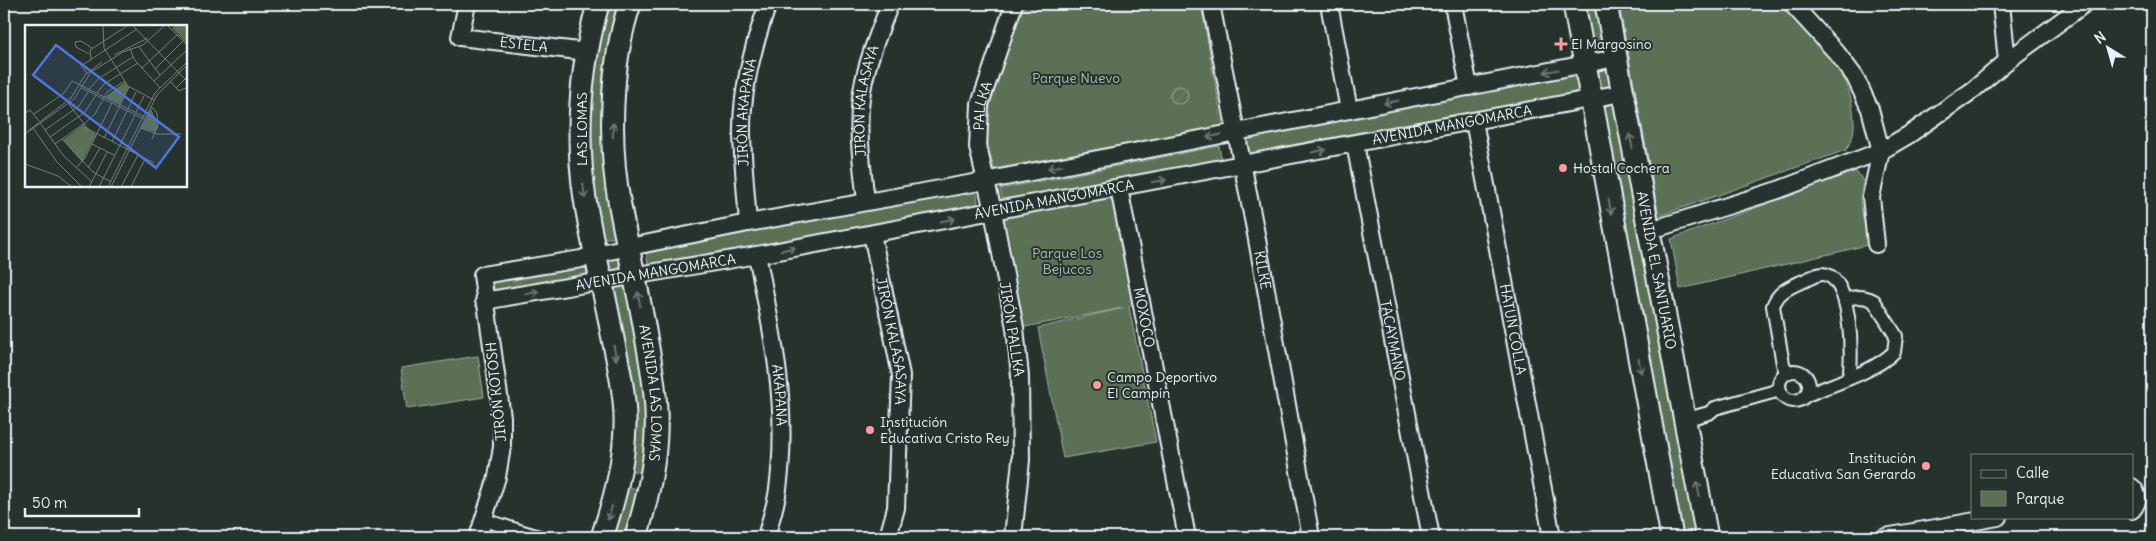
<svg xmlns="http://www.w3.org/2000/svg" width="2156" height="541" font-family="Delius,sans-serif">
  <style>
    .grass { fill: url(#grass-tufts); stroke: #a2b0a6 }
    .park { fill: #5c7054; stroke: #a2b0a6 }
    .garden { fill: url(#garden-furrows); stroke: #a2b0a6 }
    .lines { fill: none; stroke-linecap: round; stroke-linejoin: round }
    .pedestrian-casing { stroke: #e8f1f8; stroke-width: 16 }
    .minor-casing { stroke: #e8f1f8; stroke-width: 20 }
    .tertiary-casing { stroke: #e8f1f8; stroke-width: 25 }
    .pedestrian { stroke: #26332d; stroke-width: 12 }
    .minor { stroke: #26332d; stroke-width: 16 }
    .tertiary { stroke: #26332d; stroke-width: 21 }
    .oneway { stroke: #6a7674 }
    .poi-dot { fill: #ff9aa2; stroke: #26332d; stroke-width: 2 }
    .labels { text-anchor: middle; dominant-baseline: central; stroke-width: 4; stroke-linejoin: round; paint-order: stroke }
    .street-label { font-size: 14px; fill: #e8f1f8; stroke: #26332d }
    .poi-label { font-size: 14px; fill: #e8f1f8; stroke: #26332d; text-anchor: start }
    .park-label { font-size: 14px; fill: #b0bdb6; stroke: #26332d }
    .inset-road { fill: none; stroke: #747f7e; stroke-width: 1 }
    .view { fill: #5077e0; fill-opacity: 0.15; stroke: #5077e0; stroke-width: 2.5 }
    .inset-edge { fill: none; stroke: #e8f1f8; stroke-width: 2.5 }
  </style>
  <defs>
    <pattern id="grass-tufts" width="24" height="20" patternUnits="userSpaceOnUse" patternTransform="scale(1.25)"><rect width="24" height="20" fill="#5c7054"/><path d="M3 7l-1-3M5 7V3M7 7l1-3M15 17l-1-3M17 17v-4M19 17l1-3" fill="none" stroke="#73856d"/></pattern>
    <pattern id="garden-furrows" width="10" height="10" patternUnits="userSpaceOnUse" patternTransform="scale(1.25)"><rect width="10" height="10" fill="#5c7054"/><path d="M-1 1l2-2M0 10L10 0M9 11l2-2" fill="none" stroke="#73856d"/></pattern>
  </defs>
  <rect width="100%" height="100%" fill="#26332d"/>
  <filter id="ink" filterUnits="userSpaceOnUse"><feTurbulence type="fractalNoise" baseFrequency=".02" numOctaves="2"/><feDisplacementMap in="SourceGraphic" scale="10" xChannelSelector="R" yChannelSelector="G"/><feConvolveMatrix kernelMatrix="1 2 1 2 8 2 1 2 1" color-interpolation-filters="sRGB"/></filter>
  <g filter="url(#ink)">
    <g class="grass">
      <path d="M 583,256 L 591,270 L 587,276 L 497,291 L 490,282 L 496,272 Z"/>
      <path d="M 619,256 L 624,265 L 621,272 L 611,275 L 604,259 Z"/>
    </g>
    <g class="park">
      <path d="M 605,4 L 625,4 L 618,233 L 613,238 L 602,238 L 588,160 L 593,52 Z"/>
      <path d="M 1024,4 L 1201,4 L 1223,126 L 994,169 C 992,159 988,148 987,138 C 984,104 1011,37 1024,4 Z"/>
      <path d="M 1579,4 L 1599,4 L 1607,49 L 1601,55 L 1592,55 Z"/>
      <path d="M 1619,4 L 1782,4 C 1814,41 1846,59 1853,110 C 1855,127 1855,136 1846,150 L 1659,216 Z"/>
      <path d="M 1602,70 L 1610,75 L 1610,84 L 1606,88 L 1600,89 L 1596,72 Z"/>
      <path d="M 1570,74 L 1576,77 L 1580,88 L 1572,94 L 1244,155 L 1243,137 Z"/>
      <path d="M 1613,100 L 1618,105 L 1699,537 L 1676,537 L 1602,102 Z"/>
      <path d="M 1219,146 L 1222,163 L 1003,203 L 1000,189 Z"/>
      <path d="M 1855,171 L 1860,176 L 1863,182 L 1860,200 L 1868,245 L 1680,289 L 1671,239 Z"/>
      <path d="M 971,190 L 977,194 L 978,202 L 974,207 L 649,270 L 646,251 Z"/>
      <path d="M 1111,196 L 1117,201 L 1134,305 L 1129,307 L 1156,442 L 1063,458 L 1038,328 L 1123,308 L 1020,328 L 1002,219 L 1005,214 Z"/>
      <path d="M 622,283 L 628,288 L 647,383 L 646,467 L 640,473 L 630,470 L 611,287 Z"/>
      <path d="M 478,356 L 484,397 L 407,409 L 401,368 Z"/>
      <path d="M 628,487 L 638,489 L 629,537 L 606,537 Z"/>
    </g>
    <circle class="garden" cx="1179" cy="95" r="9"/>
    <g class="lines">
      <defs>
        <g id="pedestrian">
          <circle cx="1794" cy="386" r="15"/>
          <path d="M 1787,373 L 1783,364 L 1773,306 C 1778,292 1788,288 1801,282 C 1807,280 1816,274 1822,274 C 1852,274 1853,357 1849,378"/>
          <path d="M 1807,395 C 1833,384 1874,372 1894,352 L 1896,336 L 1874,301 C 1865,296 1855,296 1846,300"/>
          <path d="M 1684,420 L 1709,413 L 1715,408 L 1780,390"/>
          <path d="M 484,520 L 539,537"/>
        </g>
        <g id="minor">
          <path id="s1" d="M 467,4 L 460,37 L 587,52"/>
          <path id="s2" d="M 1211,4 L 1256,234 L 1311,537"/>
          <path d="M 1329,4 L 1349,110"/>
          <path d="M 1453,4 L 1469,87"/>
          <path d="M 1792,4 L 1837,53 L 1855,77 L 1870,109 L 1881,151 L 1871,197 L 1876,244"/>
          <path d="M 2001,4 L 2007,61"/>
          <path id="s3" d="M 1474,121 L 1552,537"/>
          <path id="s4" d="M 1355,144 L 1431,537"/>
          <path id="s5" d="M 1119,188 L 1187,537"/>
          <path id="s6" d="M 866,201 C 862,165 856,128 862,91 C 867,61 879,32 890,4"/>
          <path id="s7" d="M 748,223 C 746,194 743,164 742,135 C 741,93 754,43 768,4"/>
          <path d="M 1648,231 L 1778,190 L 1881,151 L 1910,134 L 1973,90 L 2007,61 L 2084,4"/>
          <path id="s8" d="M 872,234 L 901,375 L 896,508 L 888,537"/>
          <path id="s9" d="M 757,255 C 773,334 789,408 778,489 C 776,505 770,522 766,537"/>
          <path id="s10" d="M 484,301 L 757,255 L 1622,93"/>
          <path d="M 2132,487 C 2139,494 2139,502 2132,510"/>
          <path d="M 478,537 L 497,477 L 502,447 L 502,417 L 482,275 L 581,259 L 595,254 L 748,223 L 985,181 L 1616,58"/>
          <path id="s11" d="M 1013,537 L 1021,460 L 1020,376 L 1015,328 L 993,211 L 978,147 L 980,104 L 1014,4"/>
          <path d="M 1885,537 L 1998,517"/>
        </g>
        <g id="tertiary">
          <path d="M 598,4 C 581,66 575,134 585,199 C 591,239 601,278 609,318 C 615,353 626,390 625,426 C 624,465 614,501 602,537"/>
          <path id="s12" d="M 630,4 C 610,63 608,145 620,206 C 627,246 637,285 644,325 C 650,360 658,397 656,433 C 655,468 646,504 636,537"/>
          <path d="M 1574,4 L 1672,537"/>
          <path id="s13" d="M 1606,4 L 1707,537"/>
        </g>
      </defs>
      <use href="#pedestrian" class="pedestrian-casing"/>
      <use href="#minor" class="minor-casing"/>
      <use href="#tertiary" class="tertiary-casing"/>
      <use href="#pedestrian" class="pedestrian"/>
      <use href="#minor" class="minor"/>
      <use href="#tertiary" class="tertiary"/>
    </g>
    <defs><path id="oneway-shaft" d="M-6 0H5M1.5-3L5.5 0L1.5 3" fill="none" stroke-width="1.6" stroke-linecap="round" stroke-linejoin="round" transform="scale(1.25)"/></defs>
    <g class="oneway">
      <use href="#oneway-shaft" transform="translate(1551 71) rotate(169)"/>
      <use href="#oneway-shaft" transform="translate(1391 102) rotate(169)"/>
      <use href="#oneway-shaft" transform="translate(613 130) rotate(-89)"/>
      <use href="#oneway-shaft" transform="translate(1214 136) rotate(169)"/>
      <use href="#oneway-shaft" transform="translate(1631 141) rotate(-101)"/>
      <use href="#oneway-shaft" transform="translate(1319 151) rotate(-11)"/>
      <use href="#oneway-shaft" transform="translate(1055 167) rotate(169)"/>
      <use href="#oneway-shaft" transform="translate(1159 181) rotate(-10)"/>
      <use href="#oneway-shaft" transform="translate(584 191) rotate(83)"/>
      <use href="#oneway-shaft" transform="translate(1610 207) rotate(79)"/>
      <use href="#oneway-shaft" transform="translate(948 220) rotate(-11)"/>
      <use href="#oneway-shaft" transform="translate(788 249) rotate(-11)"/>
      <use href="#oneway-shaft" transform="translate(532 293) rotate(-10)"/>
      <use href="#oneway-shaft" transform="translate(639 299) rotate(-100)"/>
      <use href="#oneway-shaft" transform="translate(615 353) rotate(80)"/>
      <use href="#oneway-shaft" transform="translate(1640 366) rotate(79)"/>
      <use href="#oneway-shaft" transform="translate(1698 489) rotate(-101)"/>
      <use href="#oneway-shaft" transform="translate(610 513) rotate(106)"/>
    </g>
  </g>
  <g class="poi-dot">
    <path d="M1558.5 36.5h5v5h5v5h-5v5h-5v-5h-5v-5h5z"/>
    <circle cx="1563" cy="168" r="5"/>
    <circle cx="1097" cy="385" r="5"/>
    <circle cx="870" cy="430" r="5"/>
    <circle cx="1926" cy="466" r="5"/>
  </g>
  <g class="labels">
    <g class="street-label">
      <text stroke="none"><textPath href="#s1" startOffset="98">ESTELA</textPath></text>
      <text stroke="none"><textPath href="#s6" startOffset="101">JIRÓN KALASAYA</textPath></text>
      <text stroke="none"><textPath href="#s11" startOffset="436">PALLKA</textPath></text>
      <text stroke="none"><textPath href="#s7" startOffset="111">JIRÓN AKAPANA</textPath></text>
      <text stroke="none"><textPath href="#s10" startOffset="984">AVENIDA MANGOMARCA</textPath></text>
      <text transform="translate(582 129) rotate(-90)">LAS LOMAS</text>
      <text stroke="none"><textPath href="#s10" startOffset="579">AVENIDA MANGOMARCA</textPath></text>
      <text stroke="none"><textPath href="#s2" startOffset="271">KILKE</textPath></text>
      <text stroke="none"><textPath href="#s13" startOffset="271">AVENIDA EL SANTUARIO</textPath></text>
      <text stroke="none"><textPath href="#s10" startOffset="174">AVENIDA MANGOMARCA</textPath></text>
      <text stroke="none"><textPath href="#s5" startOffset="132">MOXOCO</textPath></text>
      <text transform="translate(1012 329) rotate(81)">JIRÓN PALLKA</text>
      <text stroke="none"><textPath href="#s3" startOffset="212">HATUN COLLA</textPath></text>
      <text stroke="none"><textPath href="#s8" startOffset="109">JIRÓN KALASASAYA</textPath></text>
      <text stroke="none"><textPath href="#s4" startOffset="200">TACAYMANO</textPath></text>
      <text transform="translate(496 392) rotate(-96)">JIRÓN KOTOSH</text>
      <text stroke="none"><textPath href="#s12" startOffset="394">AVENIDA LAS LOMAS</textPath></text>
      <text stroke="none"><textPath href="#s9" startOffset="142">AKAPANA</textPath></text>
    </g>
    <g class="poi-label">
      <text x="1571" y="44">El Margosino</text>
      <text x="1573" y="168">Hostal Cochera</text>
      <text x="1107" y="377">Campo Deportivo<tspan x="1107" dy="16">El Campín</tspan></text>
      <text x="880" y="422">Institución<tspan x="880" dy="16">Educativa Cristo Rey</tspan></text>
      <text x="1916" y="458" text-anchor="end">Institución<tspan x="1916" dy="16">Educativa San Gerardo</tspan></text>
    </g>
    <g class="park-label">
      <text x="1076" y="78">Parque Nuevo</text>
      <text x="1067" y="253">Parque Los<tspan x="1067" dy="16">Bejucos</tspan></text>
    </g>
  </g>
  <g transform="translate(25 25)">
    <rect width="162" height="162" fill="#26332d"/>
    <path d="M 149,1 L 162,1 L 162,19 L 147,3 ZM 100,57 L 104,62 L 95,79 L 80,72 ZM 126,83 L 133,101 L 130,107 L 116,103 ZM 58,100 L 71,109 L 57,137 L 38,115 Z" fill="#5c7054"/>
    <path class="inset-road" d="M 78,1 L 79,23 L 103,61 L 129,75M 108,1 L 163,57M 143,1 L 163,21M 114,22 L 135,50M 105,23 L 109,34 L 135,63M 64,29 L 51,22 L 50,17 L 56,16 L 67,23M 89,30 L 123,13M 66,34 L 65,25 L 102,1M 117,43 L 152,10M 130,44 L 158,16M 62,48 L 56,41 L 112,4M 129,56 L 163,24M 145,56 L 154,66 L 163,62M 57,63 L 119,94M 151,63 L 163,51M 64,64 L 73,54 L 108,32M 72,68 L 79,59 L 113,38M 43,78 L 63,104 L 129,138M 126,81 L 132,88 L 133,101 L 127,114M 103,84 L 111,67M 111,87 L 119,71M 0,88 L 5,85 L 14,96M 9,89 L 39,68 L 47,56 L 120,92M 15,98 L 38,130 L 67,157M 58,100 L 70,89 L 82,67 L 100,56M 8,103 L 32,137 L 57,162M 115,103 L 132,109 L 156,109M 20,105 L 54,81 L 63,67M 3,106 L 46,73 L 60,50 L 77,37M 0,109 L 49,74 L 66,47 L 98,27 L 118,20 L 139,1M 25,112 L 60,87 L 71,70M 79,113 L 104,62M 37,114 L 68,147 L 86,157M 87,117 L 102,86M 30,119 L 58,99M 67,119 L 89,130M 0,139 L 33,151 L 47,162M 51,143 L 60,133 L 87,78M 63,143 L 75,123M 64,162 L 82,127M 74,162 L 110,90M 83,162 L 130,68 L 163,36M 86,162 L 132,70 L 163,39M 96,162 L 113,130M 106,162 L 120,134"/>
    <path class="view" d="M 31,20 L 154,112 L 131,143 L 8,50 Z"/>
    <rect width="162" height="162" class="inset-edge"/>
  </g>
  <rect width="2156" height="541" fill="none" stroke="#26332d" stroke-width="20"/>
  <rect x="10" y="10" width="2136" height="521" fill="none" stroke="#e8f1f8" stroke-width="2" filter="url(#ink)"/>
  <rect x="1971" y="454" width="162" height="65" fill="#26332d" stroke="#747f7e"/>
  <rect x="1981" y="470" width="25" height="8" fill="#26332d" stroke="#747f7e"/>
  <text x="2016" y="478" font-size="15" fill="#e8f1f8">Calle</text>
  <rect x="1981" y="491" width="25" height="15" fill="#5c7054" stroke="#747f7e"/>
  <text x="2016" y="504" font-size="15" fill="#e8f1f8">Parque</text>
  <g transform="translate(2108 48) rotate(323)" stroke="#26332d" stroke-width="4" paint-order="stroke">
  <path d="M0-4L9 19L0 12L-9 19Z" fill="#e8f1f8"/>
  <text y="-8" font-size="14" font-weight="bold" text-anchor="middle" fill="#e8f1f8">N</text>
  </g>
  <path d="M25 508v8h114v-8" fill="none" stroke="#e8f1f8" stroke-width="2.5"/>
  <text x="32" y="508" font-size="15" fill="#e8f1f8" stroke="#26332d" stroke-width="4" paint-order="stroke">50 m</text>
</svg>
